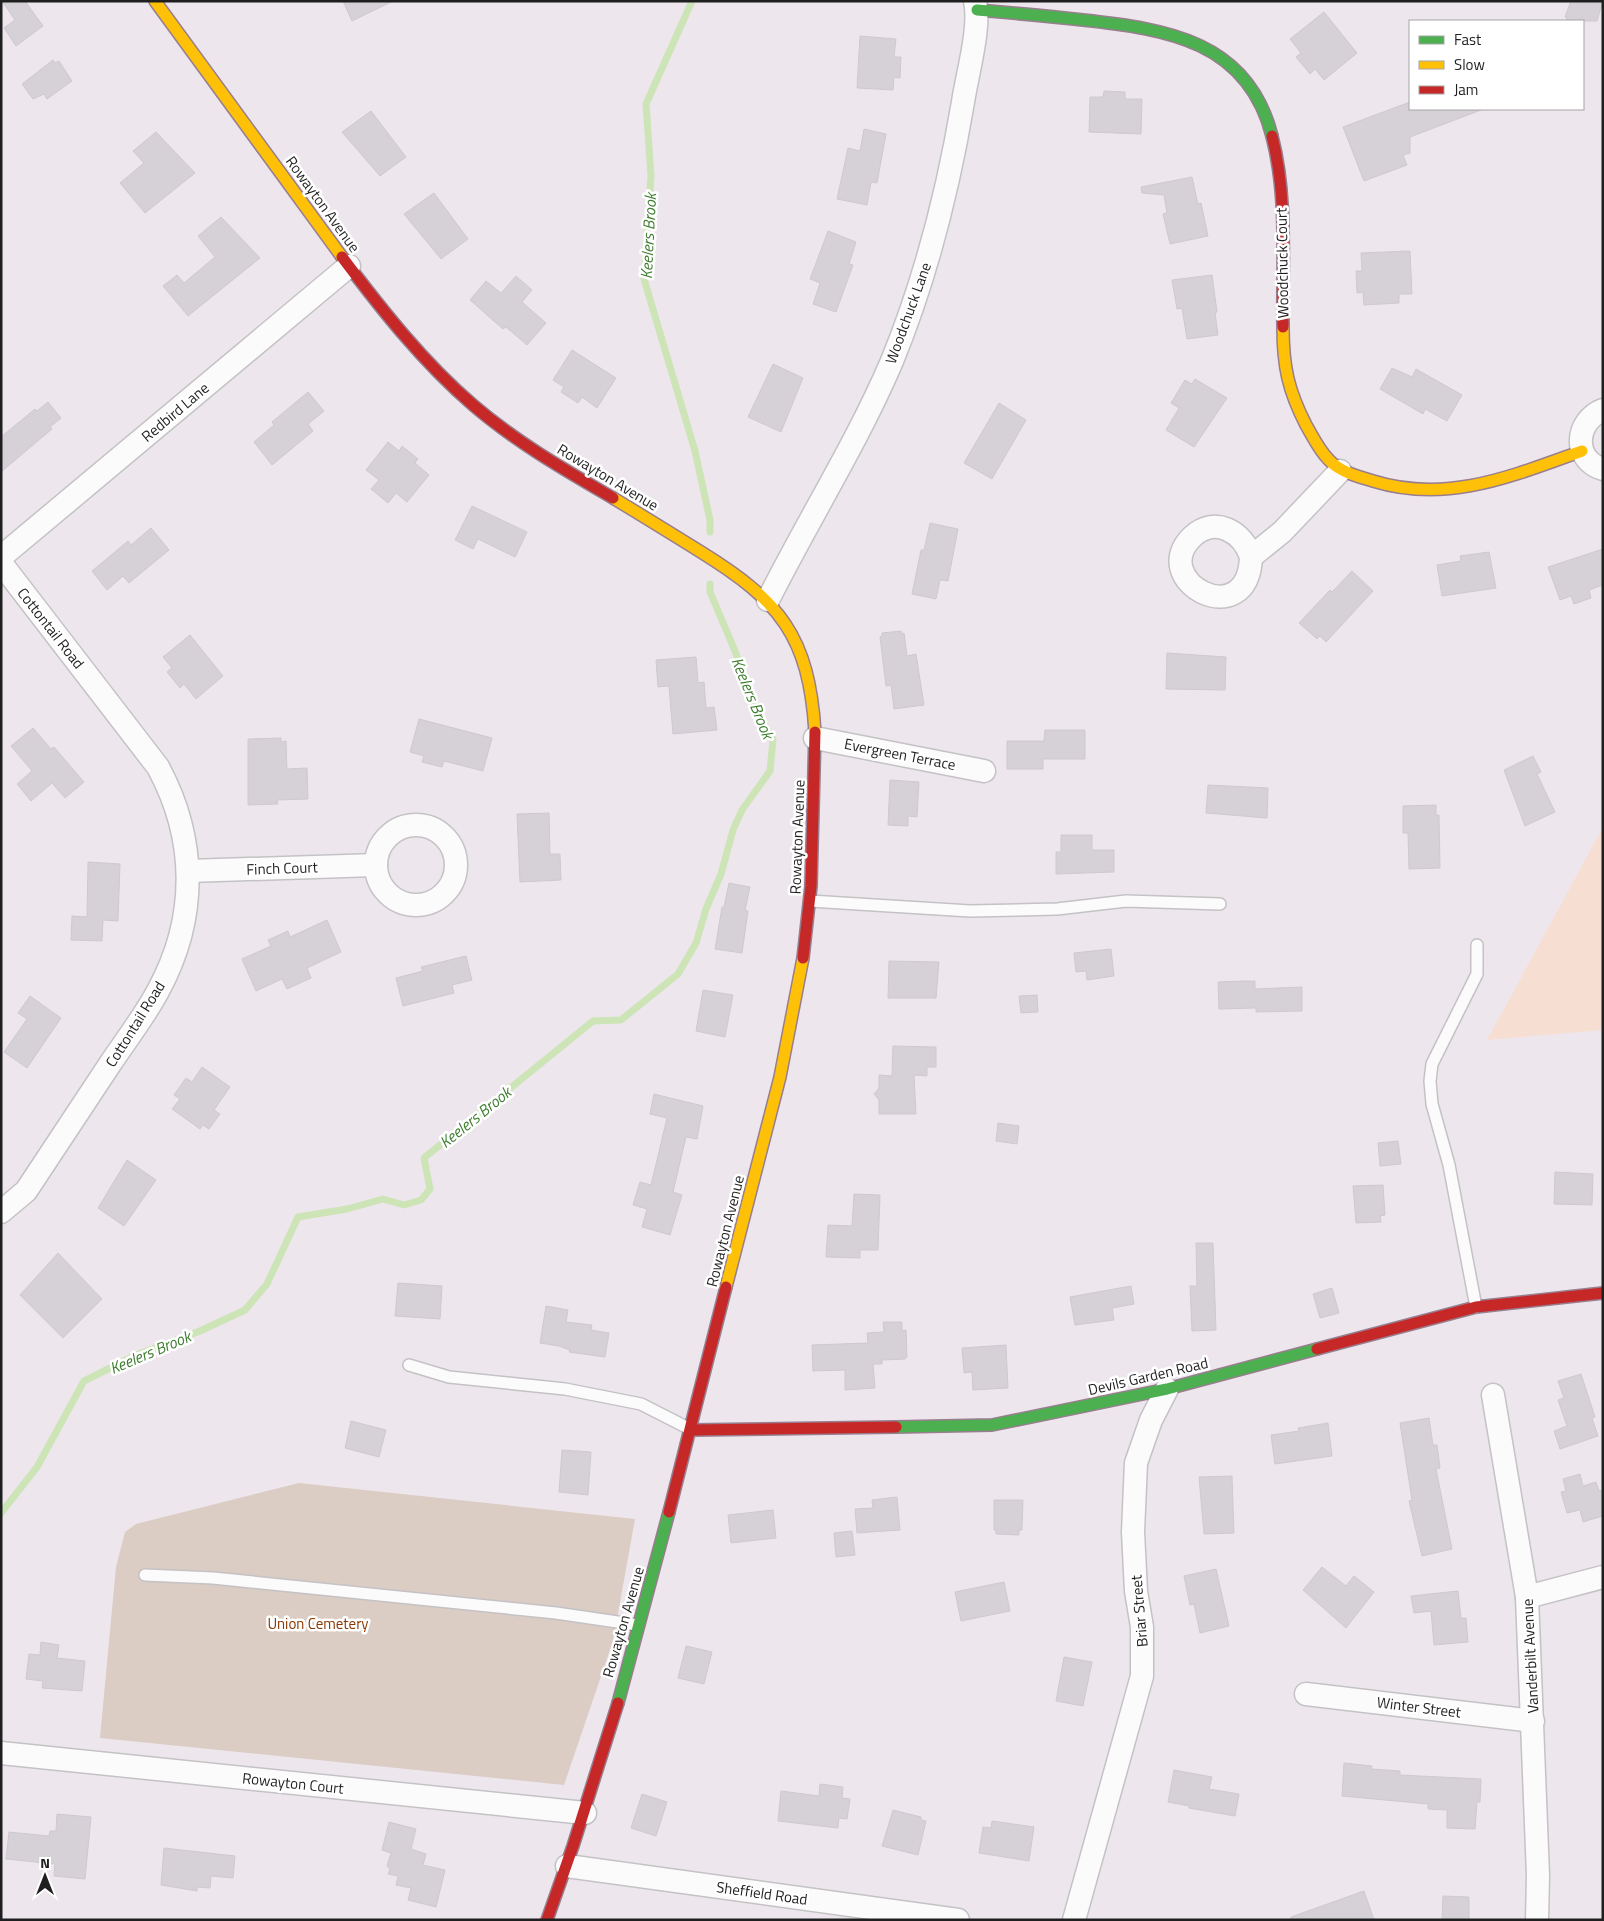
<svg xmlns="http://www.w3.org/2000/svg" width="1604" height="1921" font-family="'Titillium Web',sans-serif">
  <style>
    .cemetery { fill: #dbccc4 }
    .park { fill: #f7ded3 }
    .lines { fill: none; stroke-linecap: round; stroke-linejoin: round }
    .stream { stroke: #cde4b7; stroke-width: 7 }
    .building { fill: #d5d1d6; stroke: #cfc8d1 }
    .lane-casing { stroke: #c4c2c4; stroke-width: 14 }
    .street-casing { stroke: #c4c2c4; stroke-width: 25 }
    .fast-casing { stroke: #987e8e; stroke-width: 14 }
    .slow-casing { stroke: #987e8e; stroke-width: 14 }
    .jam-casing { stroke: #987e8e; stroke-width: 14 }
    .lane { stroke: #fcfbfc; stroke-width: 11 }
    .street { stroke: #fcfbfc; stroke-width: 22 }
    .fast { stroke: #4caf50; stroke-width: 11 }
    .slow { stroke: #ffc107; stroke-width: 11 }
    .jam { stroke: #c62828; stroke-width: 11 }
    .labels { text-anchor: middle; dominant-baseline: central; stroke-width: 5; stroke-linejoin: round; paint-order: stroke }
    .street-label { font-size: 15px; fill: #1f1f1f; stroke: #fff }
    .park-label { font-size: 15px; fill: #883701; stroke: #fff }
    .water-label { font-size: 16px; font-style: italic; fill: #3f7e30; stroke: #fff }
  </style>
  <rect width="100%" height="100%" fill="#ede7ed"/>
  <path class="cemetery" d="M 299,1483 L 635,1519 L 613,1641 L 564,1785 L 100,1738 L 116,1567 L 125,1532 L 136,1524 Z"/>
  <path class="park" d="M 1603,827 L 1603,1030 L 1487,1040 Z"/>
  <g class="lines">
    <g class="stream">
      <path d="M 692,1 L 646,104 L 651,176 L 644,279 L 695,451 L 710,520 L 710,532"/>
      <path d="M 1,1513 L 37,1467 L 84,1381 L 136,1355 L 200,1331 L 245,1310 L 267,1284 L 298,1217 L 347,1209 L 383,1199 L 404,1205 L 421,1200 L 430,1189 L 424,1158 L 593,1021 L 621,1020 L 678,974 L 696,943 L 706,909 L 721,874 L 733,830 L 742,810 L 770,771 L 773,739 L 757,712 L 735,651 L 710,592 L 710,584"/>
    </g>
  </g>
  <g class="building">
    <path d="M 2,1 L 25,1 L 43,26 L 16,46 L 4,28 L 15,20 Z"/>
    <path d="M 343,1 L 393,1 L 352,21 Z"/>
    <path d="M 1571,1 L 1603,1 L 1597,21 L 1566,21 L 1567,17 L 1565,17 Z"/>
    <path d="M 1324,12 L 1357,53 L 1324,80 L 1315,69 L 1310,74 L 1296,57 L 1301,53 L 1290,39 Z"/>
    <path d="M 860,36 L 896,39 L 894,57 L 901,57 L 900,78 L 894,77 L 893,90 L 857,88 Z"/>
    <path d="M 53,60 L 55,63 L 59,61 L 72,81 L 47,99 L 44,94 L 33,99 L 22,84 Z"/>
    <path d="M 1104,91 L 1125,92 L 1125,99 L 1142,99 L 1141,134 L 1089,132 L 1090,97 L 1103,97 Z"/>
    <path d="M 1410,102 L 1410,109 L 1481,110 L 1410,137 L 1410,153 L 1403,155 L 1407,165 L 1364,181 L 1343,127 Z"/>
    <path d="M 371,111 L 406,157 L 380,176 L 342,132 Z"/>
    <path d="M 864,129 L 886,134 L 877,183 L 871,182 L 867,205 L 837,199 L 848,148 L 860,151 Z"/>
    <path d="M 156,132 L 195,173 L 145,213 L 120,183 L 144,163 L 133,151 Z"/>
    <path d="M 1192,177 L 1198,204 L 1201,203 L 1208,236 L 1170,244 L 1163,214 L 1167,213 L 1164,195 L 1142,193 L 1141,187 Z"/>
    <path d="M 434,193 L 468,239 L 441,259 L 404,214 Z"/>
    <path d="M 221,217 L 260,258 L 188,316 L 163,286 L 177,275 L 184,283 L 215,257 L 198,236 Z"/>
    <path d="M 828,231 L 856,242 L 849,264 L 853,265 L 836,312 L 813,304 L 820,283 L 810,279 Z"/>
    <path d="M 1410,251 L 1412,294 L 1399,294 L 1399,303 L 1364,305 L 1363,292 L 1357,293 L 1356,271 L 1362,271 L 1361,253 Z"/>
    <path d="M 1212,275 L 1217,312 L 1215,313 L 1218,335 L 1187,339 L 1182,308 L 1177,309 L 1172,280 Z"/>
    <path d="M 516,276 L 532,290 L 522,302 L 546,323 L 527,345 L 506,327 L 503,329 L 470,300 L 486,281 L 501,293 Z"/>
    <path d="M 572,350 L 616,378 L 597,408 L 582,397 L 578,403 L 561,392 L 564,387 L 553,380 Z"/>
    <path d="M 773,364 L 803,378 L 781,432 L 748,417 Z"/>
    <path d="M 1392,368 L 1412,377 L 1416,369 L 1462,395 L 1447,421 L 1425,409 L 1423,414 L 1380,389 Z"/>
    <path d="M 1195,379 L 1227,398 L 1194,447 L 1166,430 L 1179,408 L 1171,403 L 1185,380 L 1192,384 Z"/>
    <path d="M 308,392 L 324,411 L 308,424 L 313,431 L 272,465 L 254,442 L 274,425 L 272,422 Z"/>
    <path d="M 48,402 L 61,418 L 50,427 L 52,429 L 1,472 L 1,437 L 35,409 L 37,411 Z"/>
    <path d="M 999,403 L 1026,420 L 992,479 L 964,463 Z"/>
    <path d="M 388,442 L 399,451 L 402,446 L 418,459 L 415,463 L 429,475 L 407,502 L 396,493 L 388,503 L 371,489 L 379,480 L 366,470 Z"/>
    <path d="M 472,506 L 527,532 L 515,557 L 478,539 L 473,549 L 455,540 Z"/>
    <path d="M 930,523 L 958,529 L 948,581 L 940,580 L 936,599 L 912,594 L 921,550 L 924,550 Z"/>
    <path d="M 151,528 L 169,550 L 129,583 L 123,576 L 107,590 L 92,571 L 128,541 L 131,545 Z"/>
    <path d="M 1603,549 L 1603,585 L 1589,590 L 1591,598 L 1574,604 L 1571,596 L 1560,600 L 1548,567 Z"/>
    <path d="M 1489,552 L 1496,588 L 1442,596 L 1437,565 L 1461,561 L 1460,556 Z"/>
    <path d="M 1352,571 L 1373,591 L 1326,642 L 1320,636 L 1317,639 L 1299,623 L 1330,590 L 1332,592 Z"/>
    <path d="M 901,631 L 902,634 L 904,633 L 907,656 L 916,654 L 924,705 L 894,709 L 891,685 L 886,686 L 880,637 L 882,636 L 882,633 Z"/>
    <path d="M 190,635 L 223,676 L 196,699 L 184,684 L 180,688 L 167,672 L 172,668 L 163,657 Z"/>
    <path d="M 1167,653 L 1226,657 L 1225,690 L 1166,689 Z"/>
    <path d="M 696,657 L 698,683 L 704,682 L 706,708 L 714,707 L 717,730 L 673,734 L 669,686 L 658,687 L 656,660 Z"/>
    <path d="M 419,719 L 492,738 L 483,771 L 444,761 L 442,767 L 422,762 L 424,756 L 410,752 Z"/>
    <path d="M 33,728 L 51,749 L 54,747 L 84,782 L 65,798 L 52,783 L 31,801 L 17,784 L 32,771 L 11,746 Z"/>
    <path d="M 1045,730 L 1085,730 L 1085,759 L 1043,759 L 1043,769 L 1007,769 L 1007,741 L 1044,741 Z"/>
    <path d="M 281,738 L 281,742 L 286,741 L 287,769 L 307,768 L 308,799 L 277,800 L 278,804 L 248,805 L 248,739 Z"/>
    <path d="M 1533,756 L 1541,772 L 1537,774 L 1555,812 L 1525,826 L 1504,770 Z"/>
    <path d="M 890,780 L 919,782 L 917,817 L 908,816 L 908,826 L 888,825 Z"/>
    <path d="M 1208,785 L 1268,788 L 1267,818 L 1206,813 Z"/>
    <path d="M 1436,805 L 1436,815 L 1439,815 L 1440,868 L 1409,869 L 1408,833 L 1403,833 L 1403,806 Z"/>
    <path d="M 549,813 L 550,854 L 560,854 L 561,880 L 520,882 L 517,814 Z"/>
    <path d="M 1061,835 L 1092,835 L 1092,850 L 1114,850 L 1114,872 L 1056,874 L 1056,852 L 1061,852 Z"/>
    <path d="M 88,862 L 120,864 L 118,921 L 103,920 L 102,941 L 71,940 L 72,916 L 87,917 Z"/>
    <path d="M 729,883 L 750,887 L 745,910 L 748,911 L 742,953 L 715,949 L 722,907 L 724,907 Z"/>
    <path d="M 327,920 L 341,952 L 307,968 L 311,978 L 287,989 L 282,979 L 256,991 L 242,959 L 271,946 L 268,940 L 288,931 L 290,937 Z"/>
    <path d="M 1111,949 L 1114,976 L 1087,980 L 1086,971 L 1076,972 L 1074,953 Z"/>
    <path d="M 466,956 L 472,980 L 452,985 L 454,993 L 403,1006 L 396,978 L 423,971 L 421,967 Z"/>
    <path d="M 889,961 L 939,962 L 936,998 L 888,998 Z"/>
    <path d="M 1243,981 L 1255,981 L 1255,989 L 1302,987 L 1302,1011 L 1256,1012 L 1256,1008 L 1219,1009 L 1218,982 Z"/>
    <path d="M 703,990 L 733,995 L 725,1037 L 696,1031 Z"/>
    <path d="M 1037,995 L 1038,1012 L 1021,1013 L 1019,996 Z"/>
    <path d="M 30,996 L 61,1018 L 27,1068 L 4,1052 L 27,1019 L 18,1013 Z"/>
    <path d="M 893,1046 L 936,1047 L 936,1067 L 927,1067 L 927,1076 L 914,1075 L 916,1114 L 879,1114 L 879,1100 L 874,1094 L 879,1088 L 879,1075 L 892,1076 Z"/>
    <path d="M 202,1067 L 230,1087 L 214,1110 L 220,1114 L 209,1129 L 203,1125 L 200,1129 L 172,1109 L 180,1099 L 174,1095 L 186,1078 L 192,1082 Z"/>
    <path d="M 654,1094 L 703,1106 L 697,1139 L 686,1137 L 673,1192 L 682,1195 L 670,1235 L 642,1227 L 647,1209 L 633,1205 L 640,1182 L 651,1185 L 667,1118 L 650,1114 Z"/>
    <path d="M 998,1123 L 1019,1126 L 1017,1144 L 996,1141 Z"/>
    <path d="M 1398,1141 L 1401,1164 L 1380,1166 L 1378,1143 Z"/>
    <path d="M 127,1160 L 156,1180 L 124,1226 L 98,1208 Z"/>
    <path d="M 1555,1172 L 1593,1174 L 1592,1205 L 1554,1204 Z"/>
    <path d="M 1383,1185 L 1385,1215 L 1380,1216 L 1381,1222 L 1356,1223 L 1353,1186 Z"/>
    <path d="M 854,1194 L 880,1195 L 878,1250 L 860,1250 L 860,1258 L 826,1257 L 828,1225 L 852,1226 Z"/>
    <path d="M 1196,1243 L 1213,1243 L 1216,1330 L 1192,1331 L 1190,1286 L 1197,1286 Z"/>
    <path d="M 58,1253 L 102,1299 L 63,1338 L 20,1295 Z"/>
    <path d="M 398,1283 L 442,1286 L 440,1319 L 395,1316 Z"/>
    <path d="M 1131,1286 L 1134,1304 L 1112,1308 L 1114,1320 L 1075,1325 L 1070,1297 Z"/>
    <path d="M 1332,1288 L 1339,1313 L 1320,1318 L 1313,1294 Z"/>
    <path d="M 546,1306 L 568,1310 L 566,1322 L 592,1325 L 591,1330 L 609,1333 L 605,1357 L 569,1352 L 570,1350 L 559,1346 L 540,1343 Z"/>
    <path d="M 883,1322 L 902,1322 L 902,1331 L 906,1330 L 907,1357 L 905,1359 L 882,1360 L 882,1364 L 873,1364 L 875,1388 L 845,1390 L 845,1370 L 813,1371 L 812,1345 L 868,1343 L 867,1333 L 884,1332 Z"/>
    <path d="M 1006,1345 L 1008,1388 L 973,1390 L 972,1372 L 964,1373 L 962,1348 Z"/>
    <path d="M 1581,1374 L 1595,1417 L 1592,1418 L 1598,1436 L 1560,1449 L 1554,1431 L 1567,1426 L 1558,1400 L 1564,1398 L 1558,1381 Z"/>
    <path d="M 1429,1418 L 1433,1445 L 1437,1445 L 1440,1468 L 1436,1469 L 1452,1549 L 1422,1556 L 1409,1501 L 1412,1500 L 1400,1423 Z"/>
    <path d="M 351,1421 L 386,1430 L 379,1457 L 345,1448 Z"/>
    <path d="M 1328,1423 L 1332,1456 L 1275,1464 L 1271,1435 L 1299,1431 L 1298,1428 Z"/>
    <path d="M 562,1450 L 591,1452 L 588,1495 L 559,1492 Z"/>
    <path d="M 1580,1474 L 1583,1486 L 1596,1482 L 1599,1491 L 1603,1490 L 1603,1516 L 1583,1522 L 1580,1510 L 1567,1513 L 1561,1492 L 1566,1491 L 1563,1479 Z"/>
    <path d="M 1232,1476 L 1234,1533 L 1204,1534 L 1199,1477 Z"/>
    <path d="M 897,1497 L 900,1530 L 857,1533 L 855,1509 L 873,1508 L 872,1500 Z"/>
    <path d="M 994,1500 L 1023,1500 L 1022,1530 L 1019,1530 L 1019,1535 L 996,1534 L 996,1530 L 994,1530 Z"/>
    <path d="M 773,1510 L 776,1538 L 731,1543 L 728,1515 Z"/>
    <path d="M 852,1531 L 855,1555 L 836,1557 L 834,1533 Z"/>
    <path d="M 1322,1567 L 1346,1586 L 1354,1576 L 1374,1592 L 1346,1628 L 1303,1590 Z"/>
    <path d="M 1216,1569 L 1229,1626 L 1200,1633 L 1194,1604 L 1190,1605 L 1184,1576 Z"/>
    <path d="M 1004,1582 L 1010,1611 L 961,1621 L 955,1592 Z"/>
    <path d="M 1458,1591 L 1461,1618 L 1466,1618 L 1468,1642 L 1434,1645 L 1431,1611 L 1414,1613 L 1411,1596 Z"/>
    <path d="M 41,1642 L 59,1645 L 57,1658 L 85,1661 L 82,1691 L 42,1688 L 43,1681 L 26,1679 L 29,1654 L 40,1655 Z"/>
    <path d="M 686,1646 L 712,1652 L 704,1684 L 678,1678 Z"/>
    <path d="M 1064,1657 L 1092,1662 L 1083,1706 L 1056,1701 Z"/>
    <path d="M 1344,1763 L 1372,1766 L 1371,1769 L 1400,1771 L 1400,1775 L 1481,1779 L 1480,1802 L 1477,1802 L 1475,1829 L 1447,1828 L 1447,1810 L 1428,1809 L 1428,1804 L 1342,1796 Z"/>
    <path d="M 1174,1770 L 1212,1777 L 1209,1789 L 1239,1794 L 1235,1816 L 1189,1808 L 1189,1806 L 1168,1802 Z"/>
    <path d="M 820,1784 L 843,1787 L 842,1798 L 850,1799 L 847,1819 L 839,1818 L 838,1828 L 778,1821 L 781,1791 L 819,1796 Z"/>
    <path d="M 642,1794 L 667,1802 L 656,1836 L 631,1828 Z"/>
    <path d="M 893,1810 L 921,1817 L 921,1820 L 926,1821 L 918,1855 L 882,1846 Z"/>
    <path d="M 57,1814 L 91,1817 L 85,1879 L 54,1876 L 55,1864 L 6,1859 L 9,1832 L 49,1836 L 50,1831 L 56,1831 Z"/>
    <path d="M 992,1821 L 1034,1827 L 1029,1861 L 979,1853 L 983,1827 L 991,1828 Z"/>
    <path d="M 389,1822 L 416,1829 L 411,1849 L 426,1854 L 423,1865 L 445,1870 L 436,1907 L 408,1900 L 411,1888 L 396,1885 L 398,1876 L 388,1874 L 390,1869 L 387,1866 L 391,1853 L 382,1850 Z"/>
    <path d="M 164,1848 L 235,1856 L 233,1878 L 211,1876 L 210,1888 L 197,1887 L 197,1891 L 161,1885 Z"/>
    <path d="M 1364,1891 L 1374,1920 L 1291,1920 L 1291,1917 Z"/>
    <path d="M 1443,1896 L 1469,1897 L 1469,1920 L 1442,1920 Z"/>
  </g>
  <g class="lines">
    <defs>
      <g id="lane">
        <path d="M 810,901 L 970,911 L 1057,909 L 1126,901 L 1220,904"/>
        <path d="M 1476,1307 L 1449,1165 L 1432,1104 L 1430,1081 L 1432,1064 L 1477,974 L 1477,945"/>
        <path d="M 409,1365 L 449,1377 L 565,1389 L 641,1404 L 690,1429"/>
        <path d="M 145,1575 L 213,1578 L 556,1613 L 638,1625"/>
      </g>
      <g id="street">
        <path d="M 1603,410 C 1575,421 1572,460 1603,469"/>
        <path d="M 1,557 L 349,266"/>
        <path d="M 1251,557 C 1243,532 1215,515 1192,537 C 1147,581 1248,635 1251,557 L 1282,532 L 1340,471"/>
        <path d="M 1,563 L 158,767 C 197,839 198,918 158,991 C 144,1017 126,1040 110,1064 C 82,1106 54,1149 26,1191 L 1,1212"/>
        <path d="M 768,600 C 808,520 857,443 892,361 C 926,278 948,191 963,102 C 967,75 981,27 975,1"/>
        <path d="M 815,738 L 984,771"/>
        <circle cx="416" cy="865" r="40"/>
        <path d="M 188,871 L 376,865"/>
        <path d="M 1493,1395 L 1527,1597 L 1538,1875 L 1537,1920"/>
        <path d="M 1527,1597 L 1603,1577"/>
        <path d="M 1306,1694 L 1533,1721"/>
        <path d="M 1,1753 L 585,1813"/>
        <path d="M 567,1866 L 958,1920"/>
        <path d="M 1074,1920 L 1142,1676 L 1142,1627 L 1136,1591 L 1133,1532 L 1136,1463 L 1151,1420 L 1167,1389"/>
      </g>
      <g id="fast">
        <path d="M 977,10 C 1013,13 1048,16 1083,20 C 1167,29 1248,41 1272,136"/>
        <path d="M 896,1427 L 992,1425 L 1167,1389 L 1317,1349"/>
        <path d="M 618,1703 L 669,1512"/>
      </g>
      <g id="slow">
        <path d="M 155,1 L 342,257"/>
        <path d="M 1283,327 C 1283,366 1288,390 1306,425 C 1313,437 1319,450 1329,460 C 1340,472 1357,476 1373,481 C 1447,504 1512,476 1582,451"/>
        <path d="M 613,498 C 643,516 672,534 701,552 C 780,601 809,636 815,732"/>
        <path d="M 726,1287 L 780,1077 L 803,958"/>
      </g>
      <g id="jam">
        <path d="M 1272,136 C 1288,198 1282,263 1283,327"/>
        <path d="M 342,257 C 382,310 423,362 473,405 C 516,442 565,470 613,498"/>
        <path d="M 803,958 L 811,886 L 815,732"/>
        <path d="M 1317,1349 L 1476,1307 L 1603,1293"/>
        <path d="M 692,1430 L 896,1427"/>
        <path d="M 669,1512 L 726,1287"/>
        <path d="M 547,1920 L 573,1846 L 618,1703"/>
      </g>
    </defs>
    <use href="#lane" class="lane-casing"/>
    <use href="#street" class="street-casing"/>
    <use href="#fast" class="fast-casing"/>
    <use href="#slow" class="slow-casing"/>
    <use href="#jam" class="jam-casing"/>
    <use href="#lane" class="lane"/>
    <use href="#street" class="street"/>
    <use href="#fast" class="fast"/>
    <use href="#slow" class="slow"/>
    <use href="#jam" class="jam"/>
  </g>
  <g class="labels">
    <g class="street-label">
      <text transform="translate(323 204) rotate(54)">Rowayton Avenue</text>
      <text transform="translate(1282 263) rotate(-91)">Woodchuck Court</text>
      <text transform="translate(908 313) rotate(-70)">Woodchuck Lane</text>
      <text transform="translate(175 412) rotate(-40)">Redbird Lane</text>
      <text transform="translate(608 477) rotate(31)">Rowayton Avenue</text>
      <text transform="translate(51 628) rotate(52)">Cottontail Road</text>
      <text transform="translate(900 754) rotate(11)">Evergreen Terrace</text>
      <text transform="translate(797 837) rotate(-88)">Rowayton Avenue</text>
      <text transform="translate(282 868) rotate(-2)">Finch Court</text>
      <text transform="translate(135 1024) rotate(-58)">Cottontail Road</text>
      <text transform="translate(725 1231) rotate(-76)">Rowayton Avenue</text>
      <text transform="translate(1148 1376) rotate(-13)">Devils Garden Road</text>
      <text transform="translate(1139 1611) rotate(-95)">Briar Street</text>
      <text transform="translate(623 1622) rotate(-74)">Rowayton Avenue</text>
      <text transform="translate(1530 1656) rotate(-93)">Vanderbilt Avenue</text>
      <text transform="translate(1419 1707) rotate(7)">Winter Street</text>
      <text transform="translate(293 1783) rotate(6)">Rowayton Court</text>
      <text transform="translate(762 1893) rotate(8)">Sheffield Road</text>
    </g>
    <g class="park-label">
      <text x="318" y="1623">Union Cemetery</text>
    </g>
    <g class="water-label">
      <text transform="translate(648 236) rotate(-87)">Keelers Brook</text>
      <text transform="translate(753 698) rotate(68)">Keelers Brook</text>
      <text transform="translate(475 1117) rotate(-39)">Keelers Brook</text>
      <text transform="translate(150 1352) rotate(-23)">Keelers Brook</text>
    </g>
  </g>
  <rect width="1604" height="1921" fill="none" stroke="#1f1f1f" stroke-width="5"/>
  <rect x="1409" y="20" width="175" height="90" fill="#ffffff" stroke="#a5a5a5"/>
  <rect x="1419" y="36" width="25" height="8" fill="#4caf50" stroke="#a5a5a5"/>
  <text x="1454" y="45" font-size="15" fill="#1f1f1f">Fast</text>
  <rect x="1419" y="61" width="25" height="8" fill="#ffc107" stroke="#a5a5a5"/>
  <text x="1454" y="70" font-size="15" fill="#1f1f1f">Slow</text>
  <rect x="1419" y="86" width="25" height="8" fill="#c62828" stroke="#a5a5a5"/>
  <text x="1454" y="95" font-size="15" fill="#1f1f1f">Jam</text>
  <g transform="translate(45 1876)" stroke="#ffffff" stroke-width="4" paint-order="stroke">
  <path d="M0-4L9 19L0 12L-9 19Z" fill="#1f1f1f"/>
  <text y="-8" font-size="14" font-weight="bold" text-anchor="middle" fill="#1f1f1f">N</text>
  </g>
</svg>
